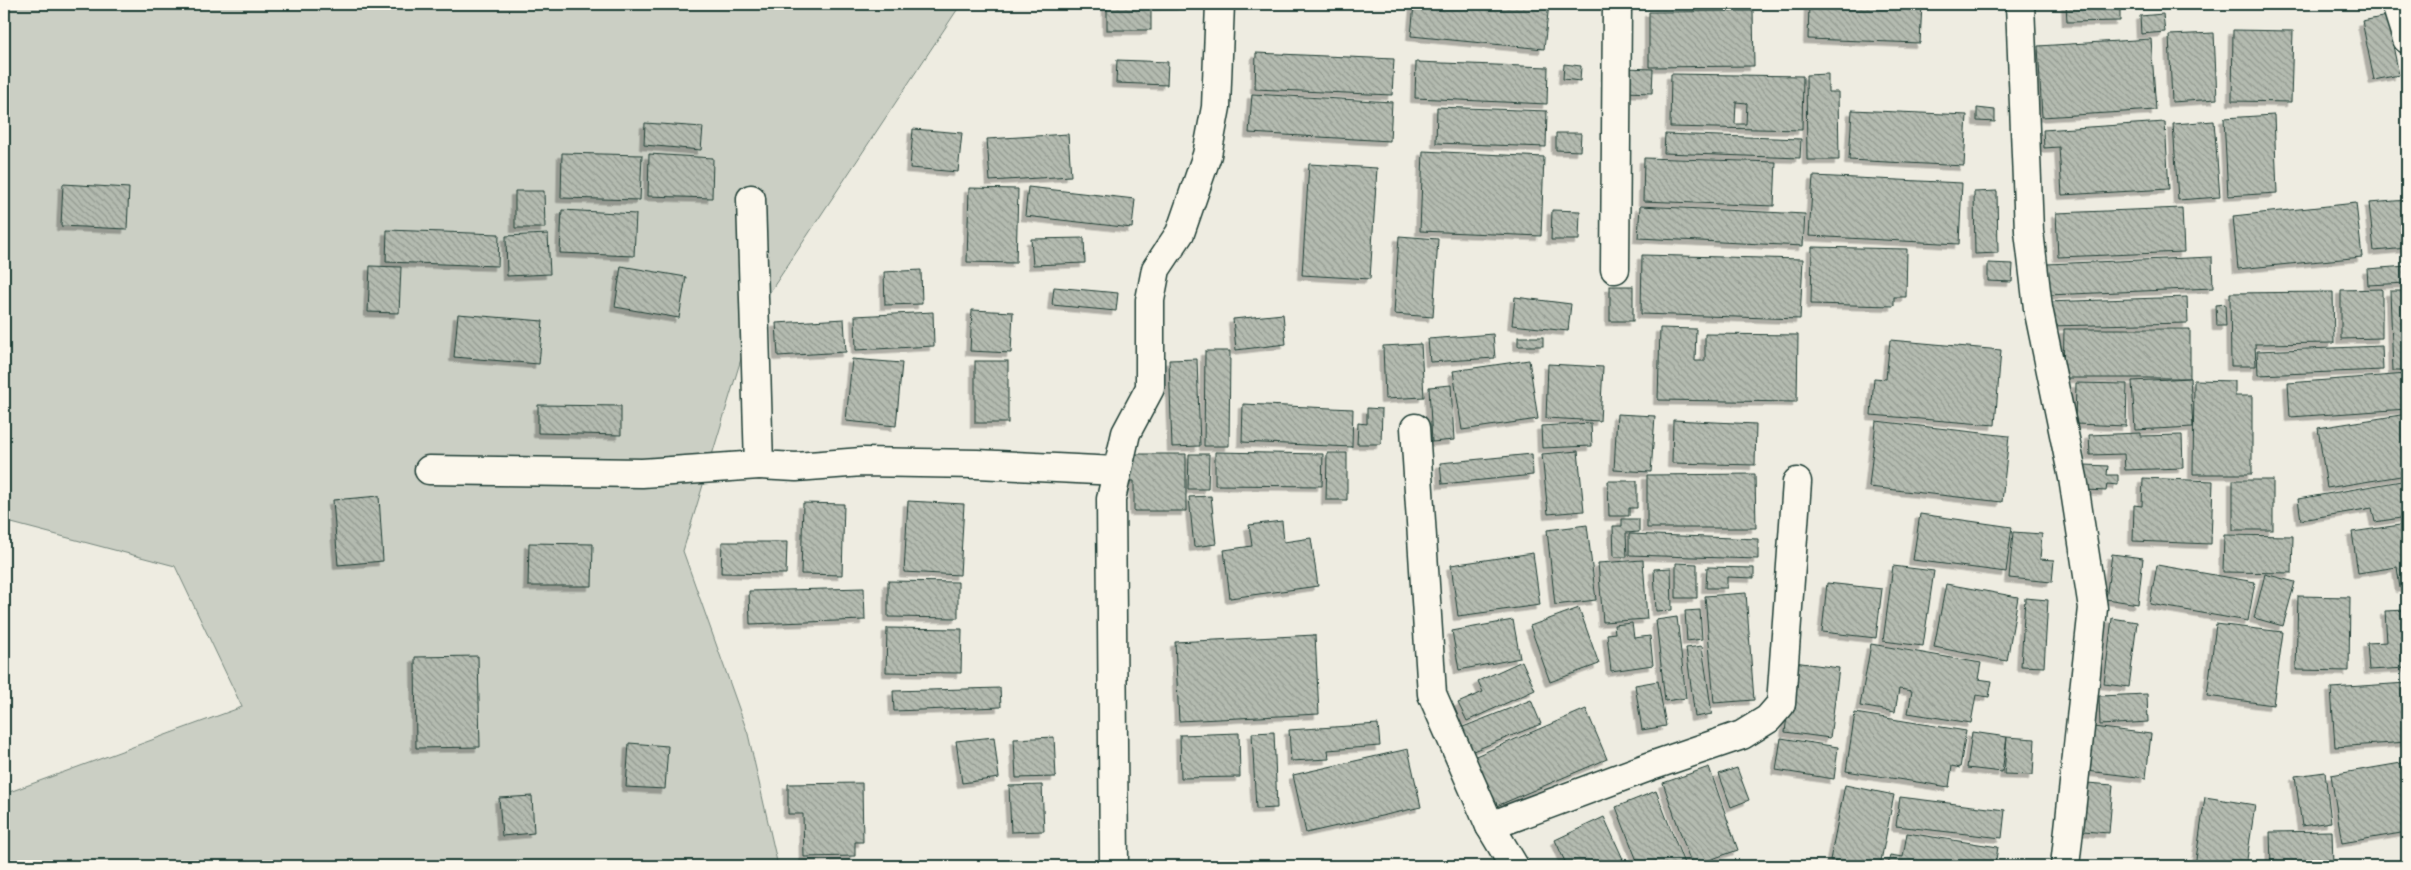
<svg xmlns="http://www.w3.org/2000/svg" width="2411" height="870" font-family="'Patrick Hand',sans-serif">
  <style>
    .grass { fill: #cbcfc4; stroke: #75867c }
    .building { fill: url(#building-back-hatch); stroke: #1f3d34; fill-rule: evenodd; filter: url(#shadow) }
    .lines { fill: none; stroke-linecap: round; stroke-linejoin: round }
    .street-casing { stroke: #1f3d34; stroke-width: 31 }
    .street { stroke: #fbf7ec; stroke-width: 28 }
  </style>
  <defs>
    <pattern id="building-back-hatch" width="6" height="6" patternUnits="userSpaceOnUse" patternTransform="scale(1.25)"><rect width="6" height="6" fill="#b4bbb0"/><path d="M-1 5l2 2M0 0l6 6M5-1l2 2" fill="none" stroke="#929990"/></pattern>
    <filter id="shadow"><feDropShadow dx="-4.5" dy="4.5" stdDeviation="0" flood-color="#0004"/></filter>
  </defs>
  <rect width="100%" height="100%" fill="#eeece1"/>
  <filter id="ink" filterUnits="userSpaceOnUse"><feTurbulence type="fractalNoise" baseFrequency=".02" numOctaves="2"/><feDisplacementMap in="SourceGraphic" scale="10" xChannelSelector="R" yChannelSelector="G"/><feConvolveMatrix kernelMatrix="1 2 1 2 8 2 1 2 1" color-interpolation-filters="sRGB"/></filter>
  <g filter="url(#ink)">
    <path class="grass" d="M 4,4 L 961,4 L 754,316 L 683,551 L 748,734 L 778,866 L 4,866 L 4,794 L 242,707 L 175,566 L 4,521 Z"/>
    <g class="building">
      <rect x="1107" y="4" width="44" height="26"/>
      <path d="M 1154,4 L 1182,4 L 1182,5 L 1154,6 Z"/>
      <path d="M 1414,4 L 1549,4 L 1544,49 L 1411,36 Z"/>
      <path d="M 1809,4 L 1922,4 L 1920,43 L 1808,39 Z"/>
      <path d="M 2066,4 L 2120,4 L 2120,21 L 2067,22 Z"/>
      <path d="M 1753,11 L 1754,66 L 1649,67 L 1649,12 Z"/>
      <path d="M 2163,14 L 2165,32 L 2141,34 L 2140,16 Z"/>
      <path d="M 2387,16 L 2399,75 L 2374,80 L 2362,21 Z"/>
      <path d="M 2233,30 L 2293,31 L 2291,102 L 2232,101 Z"/>
      <path d="M 2214,33 L 2217,99 L 2172,102 L 2169,35 Z"/>
      <path d="M 2151,39 L 2156,110 L 2042,117 L 2038,46 Z"/>
      <path d="M 1256,53 L 1394,59 L 1392,95 L 1255,89 Z"/>
      <path d="M 1117,60 L 1168,62 L 1167,85 L 1116,83 Z"/>
      <path d="M 1416,62 L 1548,67 L 1547,104 L 1415,98 Z"/>
      <path d="M 1564,64 L 1581,66 L 1580,81 L 1563,79 Z"/>
      <path d="M 1625,68 L 1653,69 L 1652,93 L 1624,92 Z"/>
      <path d="M 1671,74 L 1803,76 L 1802,130 L 1670,127 ZM 1736,102 L 1747,103 L 1746,124 L 1735,124 Z"/>
      <path d="M 1828,74 L 1828,92 L 1838,92 L 1839,160 L 1807,160 L 1806,75 Z"/>
      <path d="M 1252,94 L 1392,102 L 1390,141 L 1249,133 Z"/>
      <path d="M 1437,107 L 1547,111 L 1546,147 L 1436,143 Z"/>
      <path d="M 1977,108 L 1995,110 L 1995,122 L 1977,121 Z"/>
      <path d="M 1852,110 L 1967,115 L 1964,166 L 1849,160 Z"/>
      <path d="M 2274,115 L 2277,193 L 2228,196 L 2224,118 Z"/>
      <path d="M 2214,121 L 2220,197 L 2178,200 L 2173,124 Z"/>
      <path d="M 2165,122 L 2169,189 L 2062,195 L 2059,147 L 2044,148 L 2043,130 Z"/>
      <path d="M 645,123 L 703,127 L 701,150 L 644,145 Z"/>
      <path d="M 913,129 L 962,133 L 958,172 L 910,168 Z"/>
      <path d="M 1556,133 L 1581,133 L 1580,151 L 1556,150 Z"/>
      <path d="M 1068,134 L 1071,176 L 990,181 L 987,139 Z"/>
      <path d="M 1665,134 L 1801,139 L 1800,158 L 1664,153 Z"/>
      <path d="M 1423,151 L 1544,157 L 1541,236 L 1420,231 Z"/>
      <path d="M 562,153 L 642,155 L 640,200 L 561,198 Z"/>
      <path d="M 649,154 L 713,158 L 712,198 L 648,196 Z"/>
      <path d="M 1644,158 L 1776,162 L 1774,206 L 1643,201 Z"/>
      <path d="M 1309,164 L 1377,168 L 1370,279 L 1302,275 Z"/>
      <path d="M 1813,176 L 1962,183 L 1959,244 L 1809,236 Z"/>
      <path d="M 63,184 L 129,188 L 127,229 L 61,226 Z"/>
      <path d="M 1028,187 L 1135,199 L 1132,228 L 1025,216 Z"/>
      <path d="M 969,188 L 1018,189 L 1016,263 L 967,262 Z"/>
      <path d="M 515,191 L 544,191 L 545,228 L 515,228 Z"/>
      <path d="M 1997,191 L 1998,253 L 1975,254 L 1974,192 Z"/>
      <path d="M 2407,200 L 2407,248 L 2374,251 L 2369,203 Z"/>
      <path d="M 2356,203 L 2362,257 L 2238,269 L 2233,216 Z"/>
      <path d="M 1640,206 L 1805,214 L 1803,246 L 1638,238 Z"/>
      <path d="M 2182,208 L 2184,252 L 2058,257 L 2056,213 Z"/>
      <path d="M 562,210 L 636,214 L 634,256 L 560,253 Z"/>
      <path d="M 1552,210 L 1580,211 L 1579,240 L 1551,240 Z"/>
      <path d="M 387,230 L 499,234 L 498,266 L 386,262 Z"/>
      <path d="M 548,234 L 550,274 L 507,276 L 506,236 Z"/>
      <path d="M 1399,236 L 1438,239 L 1433,317 L 1394,314 Z"/>
      <path d="M 1084,238 L 1085,263 L 1033,265 L 1031,239 Z"/>
      <path d="M 1812,247 L 1907,249 L 1906,297 L 1894,297 L 1894,306 L 1811,304 Z"/>
      <path d="M 1642,255 L 1803,259 L 1800,319 L 1641,314 Z"/>
      <path d="M 2212,257 L 2213,288 L 2048,295 L 2047,264 Z"/>
      <path d="M 1988,263 L 2013,264 L 2012,282 L 1988,281 Z"/>
      <path d="M 370,266 L 401,267 L 399,313 L 368,312 Z"/>
      <path d="M 621,266 L 686,277 L 679,318 L 615,307 Z"/>
      <path d="M 2407,266 L 2407,283 L 2368,285 L 2367,269 Z"/>
      <path d="M 921,270 L 922,304 L 885,305 L 884,272 Z"/>
      <rect x="1610" y="286" width="23" height="35"/>
      <path d="M 1054,287 L 1118,293 L 1116,311 L 1052,305 Z"/>
      <path d="M 2382,289 L 2382,338 L 2341,339 L 2341,290 Z"/>
      <path d="M 2390,291 L 2407,291 L 2407,371 L 2393,371 Z"/>
      <path d="M 2333,292 L 2334,343 L 2255,344 L 2256,366 L 2231,366 L 2230,293 Z"/>
      <path d="M 1515,297 L 1571,304 L 1568,331 L 1512,325 Z"/>
      <path d="M 2187,297 L 2188,323 L 2048,326 L 2047,302 Z"/>
      <path d="M 2225,304 L 2226,326 L 2217,326 L 2216,305 Z"/>
      <path d="M 972,310 L 1013,312 L 1011,353 L 970,351 Z"/>
      <path d="M 933,312 L 934,346 L 856,350 L 855,316 Z"/>
      <path d="M 458,314 L 543,321 L 539,364 L 454,357 Z"/>
      <path d="M 1283,314 L 1286,344 L 1236,350 L 1233,319 Z"/>
      <path d="M 844,319 L 846,352 L 778,356 L 776,323 Z"/>
      <path d="M 1660,328 L 1696,329 L 1695,361 L 1705,361 L 1705,334 L 1798,335 L 1797,402 L 1658,400 Z"/>
      <path d="M 2064,329 L 2190,329 L 2190,378 L 2063,378 Z"/>
      <path d="M 1493,334 L 1495,358 L 1430,362 L 1428,339 Z"/>
      <rect x="1518" y="337" width="25" height="9"/>
      <path d="M 1890,340 L 2001,350 L 1995,425 L 1871,415 L 1874,378 L 1886,379 Z"/>
      <path d="M 1421,344 L 1424,397 L 1385,399 L 1383,346 Z"/>
      <path d="M 2382,346 L 2383,370 L 2258,375 L 2257,351 Z"/>
      <path d="M 1205,351 L 1230,351 L 1229,446 L 1204,446 Z"/>
      <path d="M 852,359 L 902,363 L 896,426 L 846,421 Z"/>
      <path d="M 1197,359 L 1200,446 L 1172,447 L 1169,360 Z"/>
      <path d="M 1529,360 L 1538,419 L 1462,430 L 1453,371 Z"/>
      <rect x="975" y="361" width="33" height="62"/>
      <path d="M 1548,364 L 1603,367 L 1600,421 L 1546,418 Z"/>
      <path d="M 2407,374 L 2407,409 L 2290,417 L 2288,383 Z"/>
      <path d="M 2190,378 L 2193,427 L 2135,430 L 2132,381 Z"/>
      <path d="M 2194,380 L 2235,381 L 2235,396 L 2252,396 L 2252,474 L 2193,474 Z"/>
      <path d="M 2076,383 L 2127,384 L 2126,426 L 2075,424 Z"/>
      <path d="M 1451,385 L 1454,440 L 1432,442 L 1429,387 Z"/>
      <path d="M 1243,404 L 1353,409 L 1352,447 L 1242,442 Z"/>
      <path d="M 538,405 L 621,406 L 621,435 L 538,433 Z"/>
      <path d="M 1367,408 L 1382,409 L 1381,444 L 1357,444 L 1358,423 L 1367,424 Z"/>
      <path d="M 1617,414 L 1655,416 L 1651,472 L 1614,470 Z"/>
      <path d="M 2407,414 L 2407,475 L 2327,488 L 2318,428 Z"/>
      <path d="M 1673,420 L 1756,424 L 1755,465 L 1672,463 Z"/>
      <path d="M 1876,421 L 2009,436 L 2002,502 L 1869,487 Z"/>
      <path d="M 1591,423 L 1592,446 L 1542,448 L 1541,426 Z"/>
      <path d="M 2140,433 L 2140,436 L 2182,435 L 2183,468 L 2125,470 L 2124,454 L 2090,455 L 2089,435 Z"/>
      <path d="M 1578,451 L 1584,511 L 1548,514 L 1542,454 Z"/>
      <path d="M 1215,452 L 1323,454 L 1322,486 L 1215,485 Z"/>
      <path d="M 1327,453 L 1347,453 L 1347,500 L 1326,500 Z"/>
      <path d="M 1124,454 L 1186,454 L 1186,511 L 1134,511 L 1134,481 L 1124,481 Z"/>
      <path d="M 1189,454 L 1209,454 L 1208,489 L 1188,489 Z"/>
      <path d="M 1532,454 L 1533,475 L 1442,484 L 1440,463 Z"/>
      <path d="M 2085,465 L 2108,466 L 2107,475 L 2118,475 L 2118,485 L 2107,484 L 2106,491 L 2085,490 Z"/>
      <path d="M 1755,474 L 1756,528 L 1647,528 L 1647,475 Z"/>
      <path d="M 2143,478 L 2213,481 L 2211,544 L 2133,541 L 2134,505 L 2142,506 Z"/>
      <rect x="2233" y="480" width="40" height="50"/>
      <path d="M 2407,480 L 2407,517 L 2375,522 L 2372,508 L 2301,520 L 2298,499 Z"/>
      <path d="M 1608,481 L 1637,481 L 1637,508 L 1629,508 L 1629,516 L 1609,516 Z"/>
      <path d="M 379,496 L 383,561 L 338,565 L 333,500 Z"/>
      <path d="M 1211,496 L 1216,544 L 1194,547 L 1189,497 Z"/>
      <path d="M 908,501 L 964,504 L 960,575 L 904,572 Z"/>
      <path d="M 803,503 L 844,504 L 842,575 L 801,574 Z"/>
      <path d="M 1920,514 L 2012,527 L 2006,572 L 1913,560 Z"/>
      <path d="M 1622,519 L 1639,519 L 1639,532 L 1626,533 L 1627,557 L 1614,557 L 1613,526 L 1622,526 Z"/>
      <path d="M 1282,521 L 1284,542 L 1311,538 L 1318,586 L 1230,598 L 1224,550 L 1252,546 L 1249,525 Z"/>
      <path d="M 2407,524 L 2407,587 L 2400,588 L 2397,567 L 2358,573 L 2352,532 Z"/>
      <path d="M 1587,525 L 1596,600 L 1555,605 L 1547,530 Z"/>
      <path d="M 2013,532 L 2042,534 L 2040,559 L 2054,560 L 2052,582 L 2009,578 Z"/>
      <path d="M 1629,534 L 1758,539 L 1758,559 L 1629,555 Z"/>
      <path d="M 2224,535 L 2293,536 L 2292,573 L 2223,572 Z"/>
      <path d="M 722,542 L 787,542 L 786,574 L 721,573 Z"/>
      <path d="M 529,543 L 593,544 L 592,586 L 528,586 Z"/>
      <path d="M 1533,553 L 1540,605 L 1458,616 L 1451,565 Z"/>
      <path d="M 2112,554 L 2143,558 L 2138,604 L 2106,599 Z"/>
      <path d="M 1643,560 L 1647,619 L 1603,622 L 1598,563 Z"/>
      <path d="M 1676,563 L 1697,564 L 1697,598 L 1676,598 Z"/>
      <path d="M 2157,565 L 2255,582 L 2248,621 L 2150,604 Z"/>
      <path d="M 1893,566 L 1934,571 L 1923,646 L 1883,641 Z"/>
      <path d="M 1707,567 L 1754,568 L 1754,578 L 1727,577 L 1727,588 L 1706,588 Z"/>
      <path d="M 1671,568 L 1672,610 L 1656,611 L 1654,569 Z"/>
      <path d="M 2265,574 L 2295,582 L 2283,626 L 2254,618 Z"/>
      <path d="M 888,581 L 958,582 L 958,618 L 888,617 Z"/>
      <path d="M 1827,583 L 1882,589 L 1876,638 L 1822,632 Z"/>
      <path d="M 1946,584 L 2018,597 L 2007,661 L 1934,647 Z"/>
      <path d="M 864,588 L 865,620 L 750,624 L 749,591 Z"/>
      <path d="M 1746,593 L 1754,700 L 1714,703 L 1705,596 Z"/>
      <path d="M 2298,596 L 2350,597 L 2349,671 L 2296,670 Z"/>
      <path d="M 2025,598 L 2048,600 L 2044,667 L 2021,666 Z"/>
      <path d="M 1579,608 L 1599,664 L 1550,682 L 1530,626 Z"/>
      <path d="M 1700,610 L 1702,639 L 1687,641 L 1685,611 Z"/>
      <path d="M 2407,610 L 2407,668 L 2369,670 L 2367,643 L 2387,642 L 2385,611 Z"/>
      <path d="M 1677,617 L 1686,698 L 1665,701 L 1656,620 Z"/>
      <path d="M 2112,618 L 2137,622 L 2129,687 L 2104,684 Z"/>
      <path d="M 1513,620 L 1520,658 L 1459,670 L 1452,631 Z"/>
      <path d="M 1632,623 L 1634,638 L 1650,636 L 1653,665 L 1611,671 L 1607,634 L 1615,633 L 1614,625 Z"/>
      <path d="M 2216,624 L 2283,632 L 2273,705 L 2207,696 Z"/>
      <path d="M 887,628 L 962,629 L 961,673 L 886,672 Z"/>
      <path d="M 1315,635 L 1319,714 L 1179,721 L 1175,642 Z"/>
      <path d="M 1871,644 L 1981,663 L 1978,679 L 1992,681 L 1989,697 L 1976,695 L 1971,723 L 1908,713 L 1912,691 L 1899,689 L 1895,712 L 1860,706 Z"/>
      <path d="M 1702,646 L 1712,714 L 1695,717 L 1686,648 Z"/>
      <path d="M 478,656 L 480,747 L 416,748 L 415,657 Z"/>
      <path d="M 1522,661 L 1535,690 L 1467,721 L 1458,703 L 1483,692 L 1478,681 Z"/>
      <path d="M 1794,662 L 1839,668 L 1830,738 L 1785,732 Z"/>
      <path d="M 1658,681 L 1666,726 L 1642,730 L 1635,685 Z"/>
      <path d="M 2407,683 L 2407,742 L 2335,747 L 2331,688 Z"/>
      <path d="M 1000,688 L 1001,707 L 894,711 L 893,691 Z"/>
      <path d="M 2147,694 L 2148,722 L 2100,725 L 2099,696 Z"/>
      <path d="M 1531,700 L 1541,724 L 1468,753 L 1458,729 Z"/>
      <path d="M 1586,709 L 1607,759 L 1492,808 L 1471,758 Z"/>
      <path d="M 1855,713 L 1966,731 L 1960,768 L 1952,766 L 1949,787 L 1846,771 Z"/>
      <path d="M 1378,724 L 1380,746 L 1328,750 L 1329,759 L 1291,761 L 1289,730 Z"/>
      <path d="M 2093,727 L 2151,734 L 2146,778 L 2087,771 Z"/>
      <path d="M 1274,732 L 1277,808 L 1256,809 L 1252,733 Z"/>
      <path d="M 1972,732 L 2007,737 L 2002,772 L 1967,768 Z"/>
      <path d="M 1239,733 L 1240,777 L 1181,778 L 1180,735 Z"/>
      <path d="M 994,737 L 999,778 L 962,783 L 956,741 Z"/>
      <path d="M 1054,737 L 1056,777 L 1016,778 L 1014,739 Z"/>
      <path d="M 2007,737 L 2035,739 L 2033,775 L 2004,774 Z"/>
      <path d="M 1781,738 L 1838,747 L 1834,779 L 1776,770 Z"/>
      <path d="M 629,743 L 668,746 L 665,789 L 626,787 Z"/>
      <path d="M 1408,749 L 1421,807 L 1306,833 L 1293,775 Z"/>
      <path d="M 2407,762 L 2407,832 L 2342,843 L 2331,775 Z"/>
      <path d="M 1709,767 L 1738,850 L 1692,866 L 1663,783 Z"/>
      <path d="M 1737,768 L 1749,800 L 1731,807 L 1719,774 Z"/>
      <path d="M 2325,772 L 2331,822 L 2302,826 L 2295,776 Z"/>
      <path d="M 862,783 L 863,842 L 855,842 L 855,856 L 804,857 L 803,814 L 788,814 L 788,784 Z"/>
      <path d="M 2087,783 L 2113,785 L 2109,833 L 2083,831 Z"/>
      <path d="M 1042,785 L 1044,831 L 1011,832 L 1009,786 Z"/>
      <path d="M 1845,785 L 1894,795 L 1880,866 L 1862,866 L 1830,860 Z"/>
      <path d="M 1656,791 L 1685,866 L 1639,866 L 1616,807 Z"/>
      <path d="M 532,796 L 534,833 L 502,836 L 499,798 Z"/>
      <path d="M 1900,797 L 2005,810 L 2002,838 L 1896,826 Z"/>
      <path d="M 2205,797 L 2255,805 L 2246,866 L 2195,866 Z"/>
      <path d="M 1604,817 L 1623,859 L 1605,866 L 1567,866 L 1555,840 Z"/>
      <path d="M 2332,831 L 2333,866 L 2271,866 L 2270,832 Z"/>
      <path d="M 1907,833 L 1998,847 L 1995,866 L 1888,866 L 1890,855 L 1903,857 Z"/>
    </g>
    <g class="lines">
      <defs>
        <g id="street">
          <path d="M 2020,4 L 2029,231 L 2038,308 L 2073,478 L 2093,608 L 2065,866"/>
          <path d="M 2396,4 L 2407,39"/>
          <path d="M 751,199 L 759,465 L 796,467 L 862,462 L 977,464 L 1117,471"/>
          <path d="M 1615,269 L 1617,4"/>
          <path d="M 1415,428 L 1432,694 L 1490,826 L 1514,866"/>
          <path d="M 429,470 L 642,473 L 759,465"/>
          <path d="M 1490,826 L 1654,765 L 1742,735 L 1768,719 L 1781,704 L 1797,482"/>
          <path d="M 1114,866 L 1111,499 L 1126,433 L 1150,388 L 1150,300 L 1156,269 L 1180,233 L 1207,155 L 1216,107 L 1220,4"/>
        </g>
      </defs>
      <use href="#street" class="street-casing"/>
      <use href="#street" class="street"/>
    </g>
  </g>
  <rect width="2411" height="870" fill="none" stroke="#fbf7ec" stroke-width="20"/>
  <rect x="10" y="10" width="2391" height="850" fill="none" stroke="#1f3d34" stroke-width="2" filter="url(#ink)"/>
</svg>
